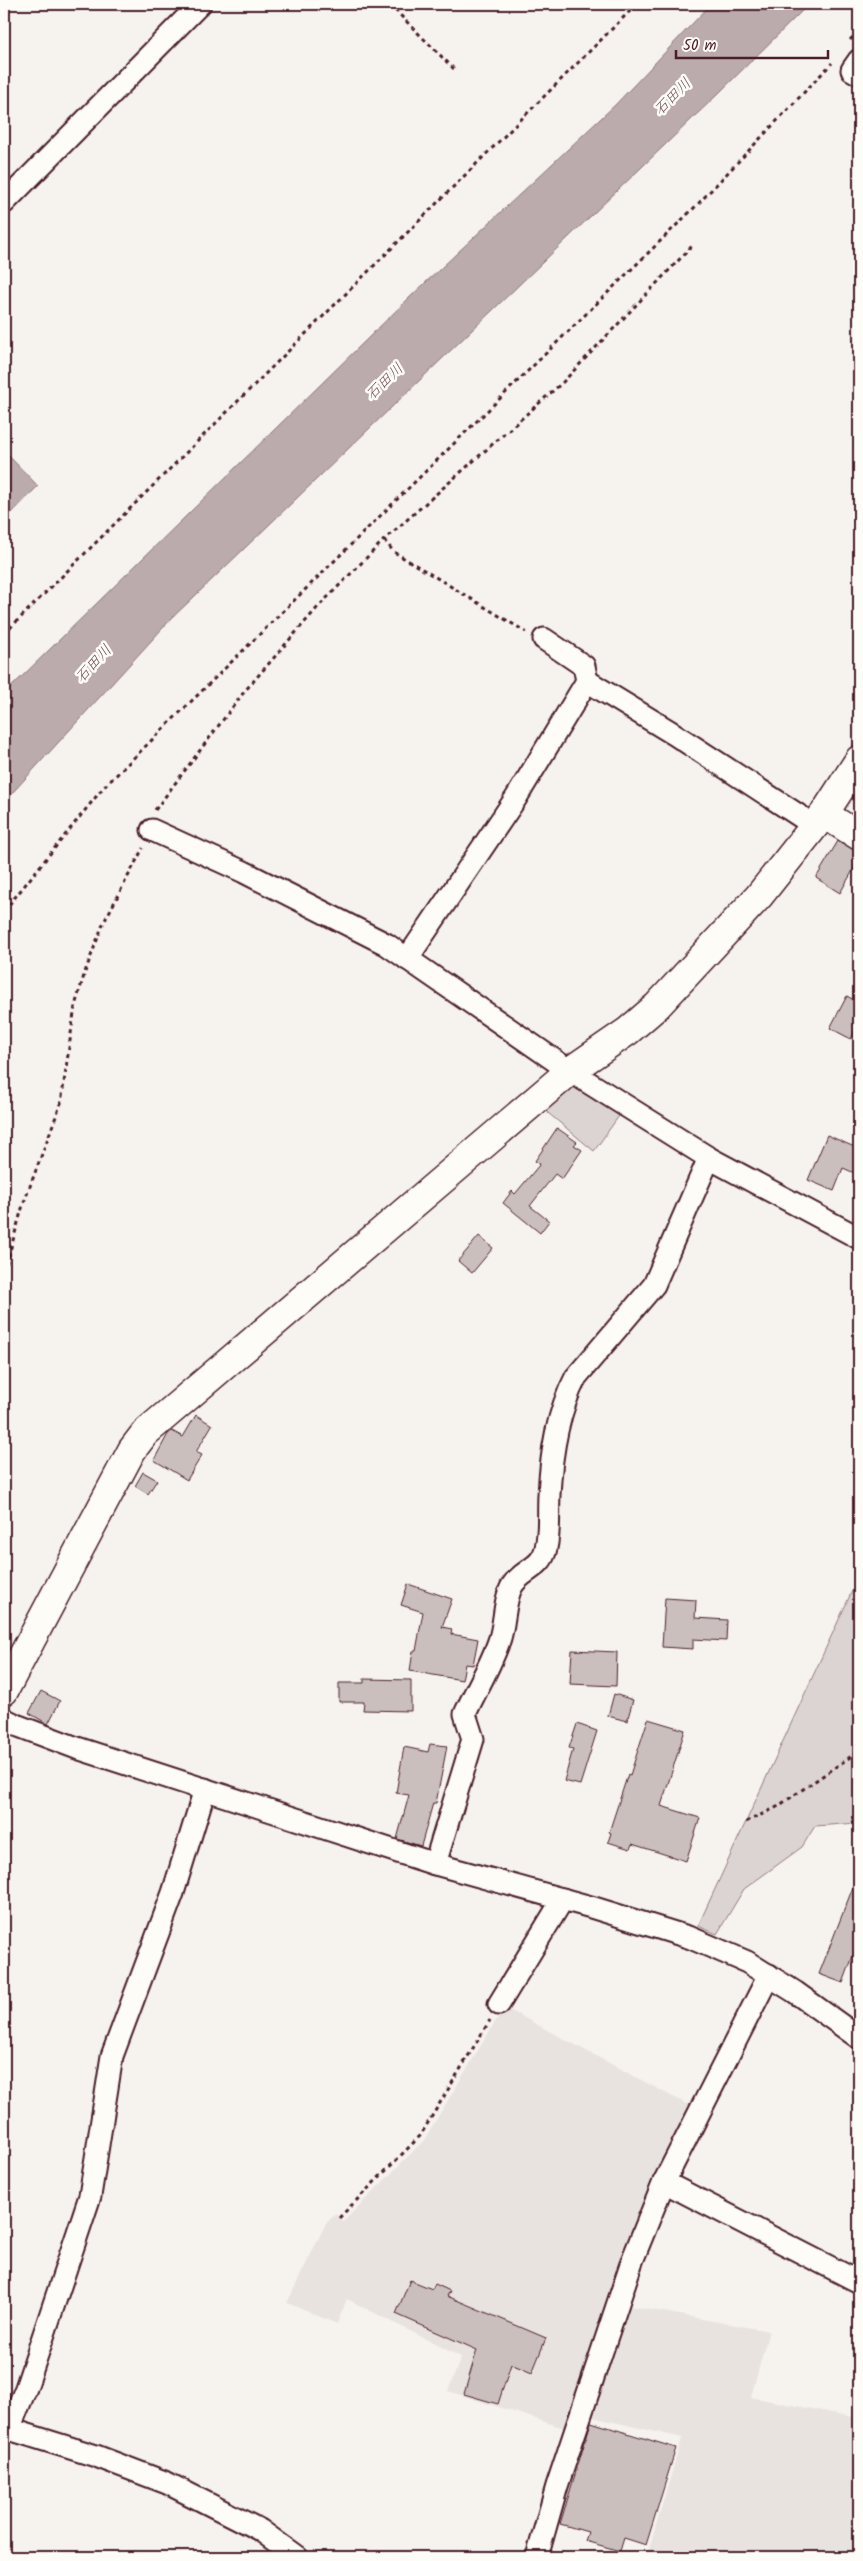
<svg xmlns="http://www.w3.org/2000/svg" width="863" height="2561" font-family="Kalam,'Klee One',sans-serif">
  <style>
    .built { fill: #e9e3e0 }
    .green { fill: #dcd4d2; stroke: #937a7e }
    .water { fill: #bbabac; stroke: #8e7378 }
    .building { fill: #cbbfbe; stroke: #4a1f2b }
    .lines { fill: none; stroke-linecap: round; stroke-linejoin: round }
    .street-casing { stroke: #4a1f2b; stroke-width: 25 }
    .secondary-casing { stroke: #4a1f2b; stroke-width: 31 }
    .path { stroke: #4a1f2b; stroke-width: 3; stroke-dasharray: 4 4; stroke-linecap: butt }
    .street { stroke: #fdfcf7; stroke-width: 21 }
    .secondary { stroke: #fdfcf7; stroke-width: 28 }
    .labels { text-anchor: middle; dominant-baseline: central; stroke-width: 5; stroke-linejoin: round; paint-order: stroke }
    .water-label { font-size: 15px; font-style: italic; fill: #725058; stroke: #fdfcf7 }
  </style>
  <rect width="100%" height="100%" fill="#f6f3ef"/>
  <filter id="ink" filterUnits="userSpaceOnUse"><feTurbulence type="fractalNoise" baseFrequency=".02" numOctaves="2"/><feDisplacementMap in="SourceGraphic" scale="10" xChannelSelector="R" yChannelSelector="G"/><feConvolveMatrix kernelMatrix="1 2 1 2 8 2 1 2 1" color-interpolation-filters="sRGB"/></filter>
  <g filter="url(#ink)">
    <g class="built">
      <path d="M 504,2007 L 692,2107 L 567,2429 L 448,2391 L 461,2357 L 347,2299 L 337,2324 L 287,2303 L 326,2223 L 335,2214 L 343,2222 L 424,2140 Z"/>
      <path d="M 625,2305 L 769,2331 L 751,2397 L 859,2418 L 859,2557 L 648,2552 L 682,2438 L 588,2416 Z"/>
    </g>
    <g class="green">
      <path d="M 574,1082 L 621,1113 L 594,1151 L 542,1108 Z"/>
      <path d="M 852,1591 L 859,1592 L 859,1820 L 858,1823 L 815,1826 L 802,1847 L 744,1889 L 717,1934 L 698,1926 Z"/>
    </g>
    <g class="water">
      <path d="M 711,4 L 809,4 L 718,94 L 172,618 L 4,802 L 4,694 L 408,299 L 615,105 Z"/>
      <path d="M 4,451 L 38,486 L 4,521 Z"/>
    </g>
    <g class="building">
      <path d="M 838,841 L 859,851 L 859,860 L 840,893 L 816,878 Z"/>
      <path d="M 847,996 L 859,1003 L 859,1024 L 851,1039 L 830,1028 Z"/>
      <path d="M 557,1128 L 577,1142 L 574,1145 L 582,1150 L 562,1179 L 555,1174 L 530,1206 L 549,1221 L 540,1233 L 503,1203 L 512,1191 L 515,1194 L 540,1164 L 535,1161 Z"/>
      <path d="M 827,1135 L 859,1149 L 859,1175 L 843,1168 L 834,1191 L 808,1180 Z"/>
      <path d="M 479,1236 L 493,1248 L 472,1273 L 458,1261 Z"/>
      <path d="M 196,1415 L 212,1425 L 196,1452 L 202,1455 L 187,1480 L 154,1460 L 168,1434 L 172,1431 L 183,1437 Z"/>
      <path d="M 143,1472 L 157,1480 L 148,1494 L 135,1486 Z"/>
      <path d="M 408,1584 L 452,1599 L 442,1627 L 452,1629 L 451,1634 L 478,1639 L 473,1665 L 465,1664 L 462,1680 L 410,1671 L 413,1651 L 416,1651 L 423,1612 L 401,1605 Z"/>
      <path d="M 665,1598 L 696,1600 L 695,1618 L 727,1620 L 726,1641 L 693,1639 L 693,1649 L 662,1647 Z"/>
      <path d="M 572,1650 L 617,1652 L 616,1686 L 570,1684 Z"/>
      <path d="M 364,1679 L 411,1680 L 411,1711 L 363,1710 L 364,1702 L 339,1702 L 339,1683 L 364,1683 Z"/>
      <path d="M 41,1691 L 60,1701 L 48,1724 L 29,1713 Z"/>
      <path d="M 614,1694 L 633,1700 L 627,1721 L 608,1716 Z"/>
      <path d="M 648,1719 L 685,1730 L 661,1806 L 700,1818 L 686,1861 L 632,1844 L 630,1849 L 608,1842 L 611,1833 L 609,1832 L 628,1774 L 630,1775 Z"/>
      <path d="M 577,1724 L 597,1731 L 580,1785 L 564,1781 L 573,1749 L 569,1748 Z"/>
      <path d="M 430,1744 L 447,1746 L 436,1803 L 433,1803 L 421,1846 L 397,1839 L 409,1795 L 396,1793 L 404,1747 L 428,1752 Z"/>
      <path d="M 857,1877 L 859,1878 L 859,1940 L 843,1983 L 819,1974 Z"/>
      <path d="M 410,2280 L 432,2289 L 435,2284 L 450,2291 L 447,2296 L 546,2338 L 532,2373 L 511,2364 L 498,2404 L 464,2394 L 477,2350 L 396,2314 Z"/>
      <path d="M 591,2422 L 676,2448 L 646,2545 L 624,2538 L 620,2551 L 585,2541 L 588,2532 L 560,2524 Z"/>
    </g>
    <g class="lines">
      <defs>
        <g id="street">
          <path d="M 859,60 L 852,70 L 859,74"/>
          <path d="M 4,203 L 200,4"/>
          <path d="M 587,681 L 674,734 L 815,826"/>
          <path d="M 152,830 L 244,872 L 386,944 L 570,1071 L 709,1158 L 859,1238"/>
          <path d="M 407,959 L 516,798 L 587,681 L 584,666 L 544,639"/>
          <path d="M 4,1719 L 16,1725 L 74,1747 L 435,1864 L 591,1907 L 691,1938 L 747,1962 L 795,1992 L 859,2038"/>
          <path d="M 435,1864 L 473,1739 L 465,1714 C 476,1689 492,1664 500,1638 C 505,1622 504,1600 512,1586 C 522,1569 542,1569 546,1548 C 550,1531 548,1512 549,1495 C 551,1454 557,1413 576,1377 L 654,1285 L 709,1158"/>
          <path d="M 499,2004 L 563,1899"/>
          <path d="M 664,2182 L 859,2282"/>
          <path d="M 9,2429 L 26,2388 L 90,2196 L 112,2056 L 173,1893 L 205,1789"/>
          <path d="M 4,2431 L 9,2429 L 96,2456 L 167,2483 L 260,2530 L 297,2557"/>
          <path d="M 537,2557 L 557,2486 L 632,2261 L 664,2182 L 769,1975"/>
        </g>
        <g id="secondary">
          <path d="M 824,814 L 859,836"/>
          <path d="M 4,1691 L 132,1450 L 145,1433 L 570,1071 L 628,1031 L 657,1006 L 759,896 L 824,814 L 859,760"/>
        </g>
      </defs>
      <use href="#street" class="street-casing"/>
      <use href="#secondary" class="secondary-casing"/>
      <g class="path">
        <path d="M 389,4 L 455,70"/>
        <path d="M 850,40 L 859,31"/>
        <path d="M 384,540 L 394,552 L 526,632"/>
        <path d="M 4,634 L 637,4"/>
        <path d="M 155,810 L 244,692 L 318,607 L 384,540 L 563,382 L 694,244"/>
        <path d="M 4,911 L 103,788 L 696,206 L 832,63"/>
        <path d="M 4,1272 L 23,1205 L 61,1103 L 75,1006 L 85,972 L 103,924 L 143,848"/>
        <path d="M 746,1822 L 777,1807 L 859,1751"/>
        <path d="M 339,2218 L 420,2136 L 490,2020"/>
      </g>
      <use href="#street" class="street"/>
      <use href="#secondary" class="secondary"/>
    </g>
  </g>
  <g class="labels">
    <g class="water-label">
      <text transform="translate(673 97) rotate(-45)">石田川</text>
      <text transform="translate(385 382) rotate(-44)">石田川</text>
      <text transform="translate(94 664) rotate(-47)">石田川</text>
    </g>
  </g>
  <rect width="863" height="2561" fill="none" stroke="#fdfcf7" stroke-width="20"/>
  <rect x="10" y="10" width="843" height="2541" fill="none" stroke="#4a1f2b" stroke-width="2" filter="url(#ink)"/>
  <path d="M676 50v8h152v-8" fill="none" stroke="#4a1f2b" stroke-width="2.5"/>
  <text x="683" y="50" font-size="15" fill="#4a1f2b" stroke="#fdfcf7" stroke-width="4" paint-order="stroke">50 m</text>
</svg>
